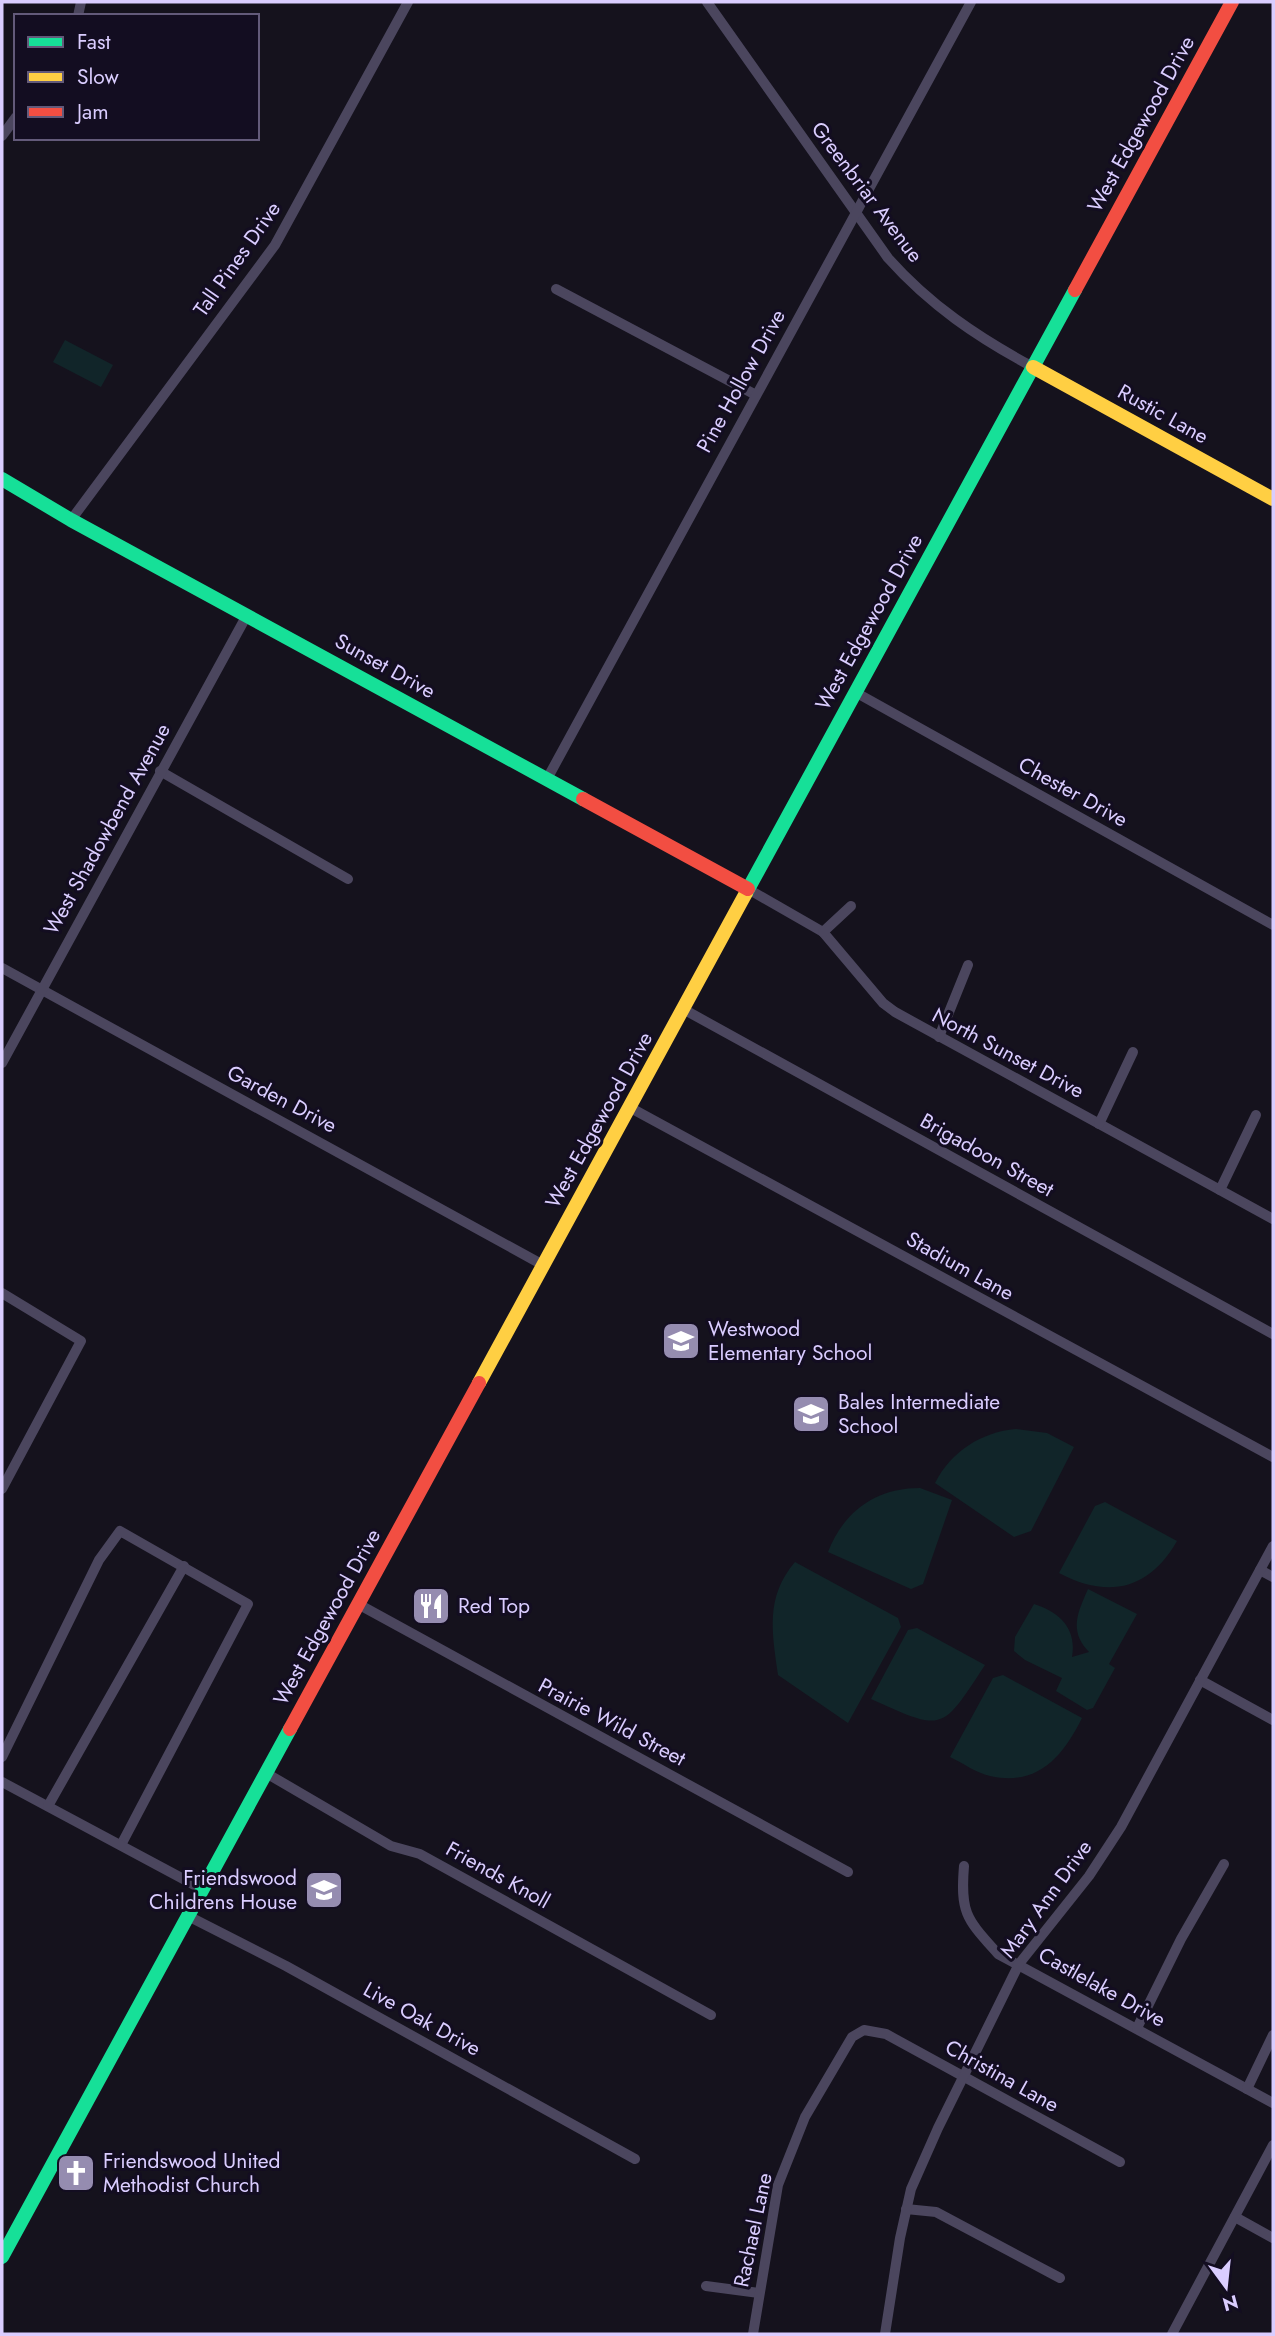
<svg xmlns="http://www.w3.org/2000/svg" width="1275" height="2336" font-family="Jost,sans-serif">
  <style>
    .green { fill: #112529 }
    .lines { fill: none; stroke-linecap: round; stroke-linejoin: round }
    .street { stroke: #4b465e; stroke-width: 10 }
    .fast { stroke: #16e098; stroke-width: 14 }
    .slow { stroke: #ffcf43; stroke-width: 14 }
    .jam { stroke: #f24e42; stroke-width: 14 }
    .labels { text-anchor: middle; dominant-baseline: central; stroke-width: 6; stroke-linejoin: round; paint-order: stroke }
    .street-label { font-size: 21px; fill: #dacdff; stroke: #130d21 }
    .poi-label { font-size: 21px; fill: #dacdff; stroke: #130d21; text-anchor: start }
  </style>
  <rect width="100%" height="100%" fill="#15121d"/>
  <g class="green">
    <path d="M 65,340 L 113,365 L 101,387 L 53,362 Z"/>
    <path d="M 1016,1429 L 1047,1433 L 1074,1447 L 1031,1531 L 1014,1537 L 935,1483 C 951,1451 982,1432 1016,1429 Z"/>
    <path d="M 920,1488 L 952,1500 L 923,1584 L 911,1589 L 828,1552 C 844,1511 876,1488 920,1488 Z"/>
    <path d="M 1105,1502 L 1177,1541 C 1149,1590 1108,1599 1059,1573 L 1095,1506 Z"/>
    <path d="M 795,1562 L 898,1618 L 901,1627 L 848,1723 L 778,1675 C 772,1632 765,1597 795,1562 Z"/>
    <path d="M 1088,1589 L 1137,1614 L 1109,1664 L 1115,1668 L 1093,1708 L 1087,1710 L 1056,1691 L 1062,1678 L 1025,1660 L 1014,1651 L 1015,1637 L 1034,1604 C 1060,1612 1077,1629 1072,1657 L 1089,1652 C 1069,1631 1077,1614 1088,1589 Z"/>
    <path d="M 917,1628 L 985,1665 C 941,1732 944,1732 871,1699 L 908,1630 Z"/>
    <path d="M 1003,1675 L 1082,1718 C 1063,1756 1038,1787 990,1776 C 976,1773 963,1763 950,1757 L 993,1678 Z"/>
  </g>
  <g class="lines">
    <g class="street">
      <path d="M 707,2 L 888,258 C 930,305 977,337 1033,367"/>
      <path d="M 78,16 L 81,2"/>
      <path d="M 2,136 L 16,117"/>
      <path d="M 556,289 L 756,395"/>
      <path d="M 71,520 L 275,245 L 408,2"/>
      <path d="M 855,692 L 1273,925"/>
      <path d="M 160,771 L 348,879"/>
      <path d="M 547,779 L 971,2"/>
      <path d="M 748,889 L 823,932 L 883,1003 L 895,1012 L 1273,1219"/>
      <path d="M 823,932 L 851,906"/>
      <path d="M 2,968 L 543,1265"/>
      <path d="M 683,1009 L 1273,1334"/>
      <path d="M 939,1037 L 968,965"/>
      <path d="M 2,1063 L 247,615"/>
      <path d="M 629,1107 L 1273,1457"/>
      <path d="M 1099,1124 L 1133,1052"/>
      <path d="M 1220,1190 L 1256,1115"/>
      <path d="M 2,1293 L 81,1341 L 2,1489"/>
      <path d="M 1260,1570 L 1273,1577"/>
      <path d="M 358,1604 L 848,1872"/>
      <path d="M 1200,1680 L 1273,1720"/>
      <path d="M 2,1757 L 99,1560 L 120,1531 L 248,1604 L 121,1845"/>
      <path d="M 266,1773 L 391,1846 L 420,1854 L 711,2015"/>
      <path d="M 2,1782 L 202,1889"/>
      <path d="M 48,1806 L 184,1566"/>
      <path d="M 964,1866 C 960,1914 967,1919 998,1954 L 1273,2103"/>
      <path d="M 188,1916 L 286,1966 L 635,2159"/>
      <path d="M 1137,2028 L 1181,1939 L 1224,1864"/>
      <path d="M 1247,2089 L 1273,2035"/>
      <path d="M 906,2209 L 936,2212 L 1060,2278"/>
      <path d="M 1235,2217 L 1273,2238"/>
      <path d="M 706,2286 L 759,2293"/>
      <path d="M 753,2334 L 778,2185 L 805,2117 L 852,2037 L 864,2030 L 886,2034 L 1120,2162"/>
      <path d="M 885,2334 L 900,2238 L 911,2189 L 938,2128 L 1019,1964 L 1089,1876 L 1121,1827 L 1273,1546"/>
      <path d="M 1172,2334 L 1273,2145"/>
    </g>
    <g class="fast">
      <path d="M 2,479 L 71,520 L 583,799"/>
      <path d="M 746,893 L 1075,290"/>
      <path d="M 2,2257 L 290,1729"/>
    </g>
    <g class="slow">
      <path d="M 1033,367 L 1273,499"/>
      <path d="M 479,1383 L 746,893"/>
    </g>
    <g class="jam">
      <path d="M 1075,290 L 1232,2"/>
      <path d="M 583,799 L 748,889"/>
      <path d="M 290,1729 L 479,1383"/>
    </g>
  </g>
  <defs>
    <symbol id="school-square" viewBox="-11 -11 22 22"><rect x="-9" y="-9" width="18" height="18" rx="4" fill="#958cb0" stroke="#130d21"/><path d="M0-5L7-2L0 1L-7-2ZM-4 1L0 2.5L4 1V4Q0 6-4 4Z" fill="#fff"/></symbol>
    <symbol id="restaurant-square" viewBox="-11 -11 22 22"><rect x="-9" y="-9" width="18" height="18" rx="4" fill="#958cb0" stroke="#130d21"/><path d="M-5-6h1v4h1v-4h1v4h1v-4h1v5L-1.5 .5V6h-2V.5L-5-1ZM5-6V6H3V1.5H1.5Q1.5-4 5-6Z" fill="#fff"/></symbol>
    <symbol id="church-square" viewBox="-11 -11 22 22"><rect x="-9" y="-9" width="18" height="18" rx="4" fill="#958cb0" stroke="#130d21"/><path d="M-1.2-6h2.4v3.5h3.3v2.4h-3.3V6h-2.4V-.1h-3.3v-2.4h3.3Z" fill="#fff"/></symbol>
  </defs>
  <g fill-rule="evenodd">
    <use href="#school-square" x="659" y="1319" width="44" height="44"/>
    <use href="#school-square" x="789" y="1392" width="44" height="44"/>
    <use href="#restaurant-square" x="409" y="1584" width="44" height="44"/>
    <use href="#school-square" x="302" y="1868" width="44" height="44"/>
    <use href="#church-square" x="54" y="2151" width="44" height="44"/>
  </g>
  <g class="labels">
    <g class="street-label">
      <text transform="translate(1141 124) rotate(-61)">West Edgewood Drive</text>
      <text transform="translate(867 192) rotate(53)">Greenbriar Avenue</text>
      <text transform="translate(237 259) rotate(-55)">Tall Pines Drive</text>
      <text transform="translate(741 381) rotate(-61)">Pine Hollow Drive</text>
      <text transform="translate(1163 414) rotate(29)">Rustic Lane</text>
      <text transform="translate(869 622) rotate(-61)">West Edgewood Drive</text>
      <text transform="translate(385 666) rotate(29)">Sunset Drive</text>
      <text transform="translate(1073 792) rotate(29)">Chester Drive</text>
      <text transform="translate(107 829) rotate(-61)">West Shadowbend Avenue</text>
      <text transform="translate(1008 1053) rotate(28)">North Sunset Drive</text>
      <text transform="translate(282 1099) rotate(28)">Garden Drive</text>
      <text transform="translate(599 1120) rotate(-61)">West Edgewood Drive</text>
      <text transform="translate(987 1155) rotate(29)">Brigadoon Street</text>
      <text transform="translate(960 1266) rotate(29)">Stadium Lane</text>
      <text transform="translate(327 1617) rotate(-61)">West Edgewood Drive</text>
      <text transform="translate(612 1722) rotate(28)">Prairie Wild Street</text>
      <text transform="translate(498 1875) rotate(29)">Friends Knoll</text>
      <text transform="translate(1046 1899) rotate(-54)">Mary Ann Drive</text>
      <text transform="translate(1102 1987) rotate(29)">Castlelake Drive</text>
      <text transform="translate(422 2019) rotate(29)">Live Oak Drive</text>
      <text transform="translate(1002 2076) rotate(29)">Christina Lane</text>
      <text transform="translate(753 2230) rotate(-78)">Rachael Lane</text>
    </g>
    <g class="poi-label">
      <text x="708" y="1329">Westwood<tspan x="708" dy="24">Elementary School</tspan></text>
      <text x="838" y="1402">Bales Intermediate<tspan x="838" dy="24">School</tspan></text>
      <text x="458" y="1606">Red Top</text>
      <text x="297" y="1878" text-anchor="end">Friendswood<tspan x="297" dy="24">Childrens House</tspan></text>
      <text x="103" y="2161">Friendswood United<tspan x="103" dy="24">Methodist Church</tspan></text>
    </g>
  </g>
  <rect width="1275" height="2336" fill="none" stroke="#dacdff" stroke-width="7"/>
  <rect x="14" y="14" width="245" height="126" fill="#130d21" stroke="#635a7a" stroke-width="2"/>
  <rect x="28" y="37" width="35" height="10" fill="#16e098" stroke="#635a7a" stroke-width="2"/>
  <text x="77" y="49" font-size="21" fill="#dacdff">Fast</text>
  <rect x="28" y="72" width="35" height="10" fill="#ffcf43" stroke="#635a7a" stroke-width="2"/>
  <text x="77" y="84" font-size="21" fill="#dacdff">Slow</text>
  <rect x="28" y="107" width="35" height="10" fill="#f24e42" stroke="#635a7a" stroke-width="2"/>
  <text x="77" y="119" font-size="21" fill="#dacdff">Jam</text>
  <g transform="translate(1226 2287) rotate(165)" stroke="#130d21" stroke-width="5" paint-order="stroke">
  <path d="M0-5L12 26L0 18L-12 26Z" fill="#dacdff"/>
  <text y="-10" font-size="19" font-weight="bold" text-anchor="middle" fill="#dacdff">N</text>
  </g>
</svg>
